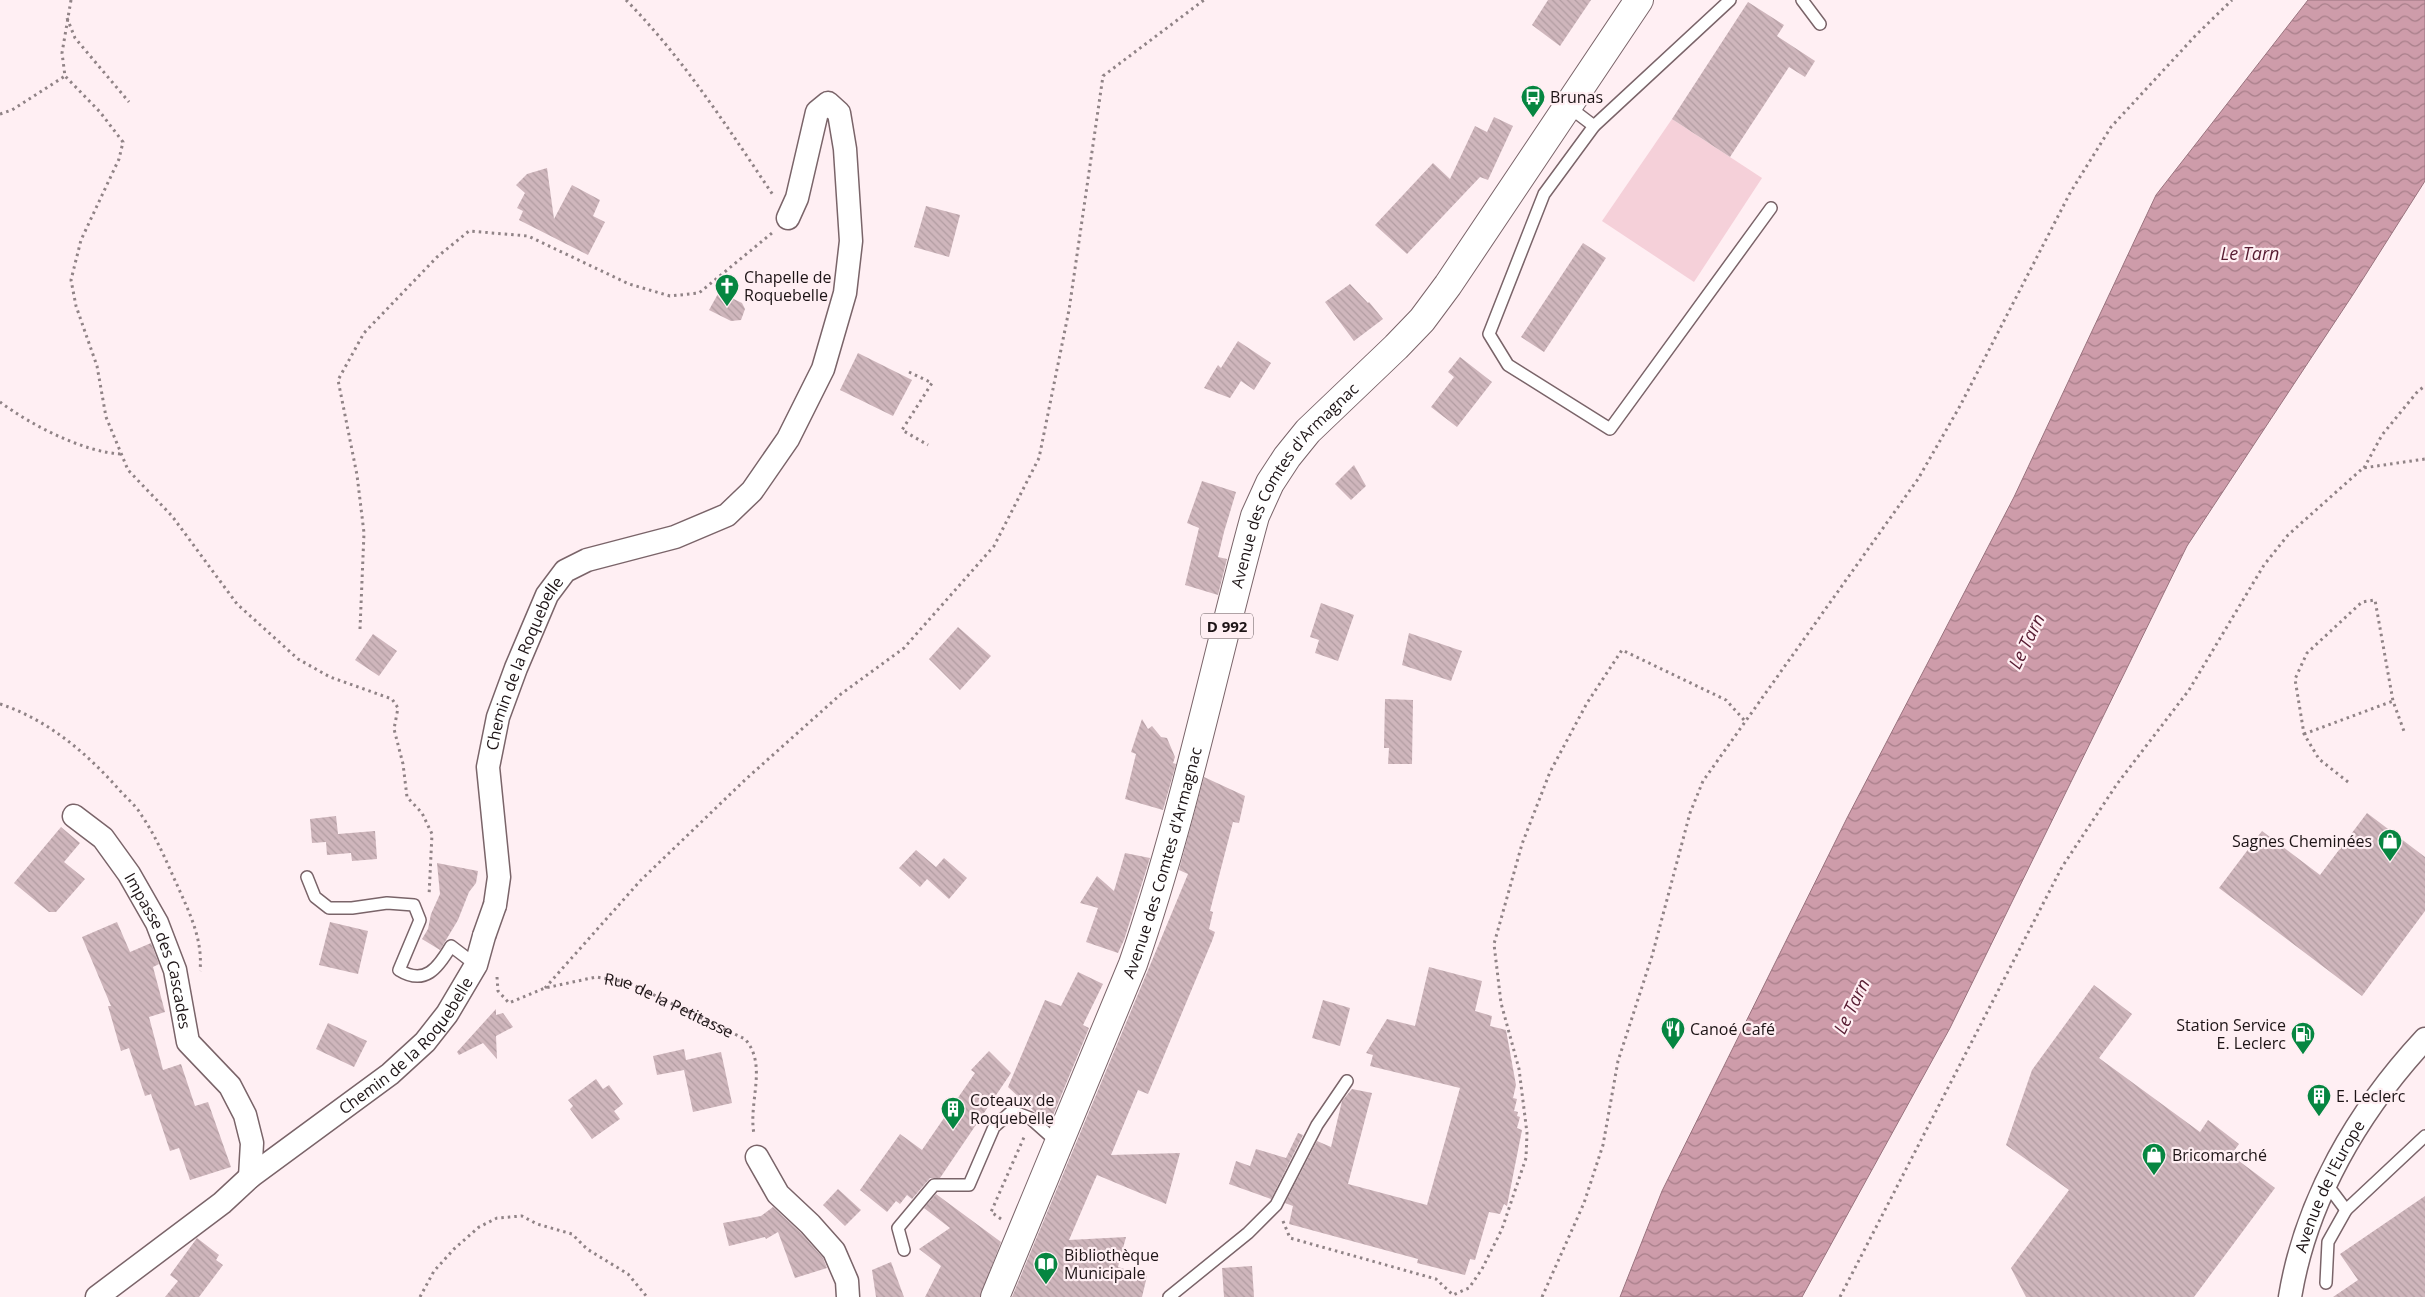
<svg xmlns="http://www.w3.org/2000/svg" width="2425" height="1297" font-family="'Open Sans',sans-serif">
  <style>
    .pitch { fill: #f5d0d9 }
    .water { fill: url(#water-waves); stroke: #99737e }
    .building { fill: url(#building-back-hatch) }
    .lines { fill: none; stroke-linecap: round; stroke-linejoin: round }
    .lane-casing { stroke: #7a6469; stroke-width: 14 }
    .street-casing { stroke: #7a6469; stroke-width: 25 }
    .primary-casing { stroke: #7a6469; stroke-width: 30 }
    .path { stroke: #908386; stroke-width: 3; stroke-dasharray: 2.5 4; stroke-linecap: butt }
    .lane { stroke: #fff; stroke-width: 11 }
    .street { stroke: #fff; stroke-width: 22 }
    .primary { stroke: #fff; stroke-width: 28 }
    .street-bridge-casing { stroke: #7a6469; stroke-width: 25; stroke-linecap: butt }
    .street-bridge { stroke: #fff; stroke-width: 22 }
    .labels { text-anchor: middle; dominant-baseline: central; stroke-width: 4.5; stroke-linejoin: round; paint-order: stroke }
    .shield { fill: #ffeff3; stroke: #615658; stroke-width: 1 }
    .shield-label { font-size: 15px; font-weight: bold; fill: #1d1416 }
    .poi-label { font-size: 16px; fill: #1d1416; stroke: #ffeff3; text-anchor: start }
    .street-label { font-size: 16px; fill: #1d1416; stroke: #ffeff3 }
    .water-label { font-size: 18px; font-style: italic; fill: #571b31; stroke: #ffeff3 }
  </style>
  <defs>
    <pattern id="water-waves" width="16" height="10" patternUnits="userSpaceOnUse" patternTransform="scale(1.25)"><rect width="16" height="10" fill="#ce9caa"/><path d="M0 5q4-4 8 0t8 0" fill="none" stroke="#a77e89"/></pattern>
    <pattern id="building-back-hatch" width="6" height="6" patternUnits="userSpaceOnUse" patternTransform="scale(1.25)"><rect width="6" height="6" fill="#cfb6bc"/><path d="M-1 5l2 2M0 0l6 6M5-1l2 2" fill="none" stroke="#b19ca1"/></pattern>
  </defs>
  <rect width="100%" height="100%" fill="#ffeff3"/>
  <path class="pitch" d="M 1672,119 L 1762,178 L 1694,282 L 1602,221 Z"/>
  <path class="water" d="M 2308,0 L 2425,0 L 2425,181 L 2354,293 L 2187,546 L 1950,1028 L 1802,1297 L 1620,1297 L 1662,1191 L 1847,818 L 2014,497 L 2156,195 Z"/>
  <g class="building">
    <path d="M 1548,0 L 1591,0 L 1560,46 L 1532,25 Z"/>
    <path d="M 1748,2 L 1784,25 L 1777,36 L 1815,61 L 1805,77 L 1789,67 L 1730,157 L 1672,119 Z"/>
    <path d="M 1494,117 L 1513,126 L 1488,180 L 1480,177 L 1407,254 L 1375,225 L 1433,163 L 1450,179 L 1475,126 L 1487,132 Z"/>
    <path d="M 547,168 L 554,219 L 572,185 L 600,200 L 593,216 L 605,222 L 588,255 L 519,220 L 523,211 L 517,208 L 525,193 L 516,185 L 527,174 Z"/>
    <path d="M 926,206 L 960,215 L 949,257 L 914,247 Z"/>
    <path d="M 1583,243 L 1606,258 L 1544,352 L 1521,337 Z"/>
    <path d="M 1350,284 L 1368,303 L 1369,302 L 1383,319 L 1354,341 L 1325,302 Z"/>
    <path d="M 719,292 L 742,303 L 745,309 L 741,320 L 731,321 L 709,310 Z"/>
    <path d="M 1238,341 L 1271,363 L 1254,390 L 1241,381 L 1230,398 L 1204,388 L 1218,365 L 1221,368 Z"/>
    <path d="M 858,353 L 912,380 L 893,416 L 840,390 Z"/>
    <path d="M 1460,357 L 1492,382 L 1457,427 L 1431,407 L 1454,377 L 1448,372 Z"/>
    <path d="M 1354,465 L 1366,486 L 1351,500 L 1335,484 Z"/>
    <path d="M 1202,481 L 1236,492 L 1224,532 L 1218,557 L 1227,559 L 1218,595 L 1185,585 L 1199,528 L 1187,523 Z"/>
    <path d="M 1321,603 L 1354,615 L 1338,661 L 1315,653 L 1319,640 L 1310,637 Z"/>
    <path d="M 958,627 L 991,656 L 960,690 L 929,659 Z"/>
    <path d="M 1409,633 L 1462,651 L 1451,681 L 1402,665 Z"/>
    <path d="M 373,634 L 397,651 L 379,676 L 355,660 Z"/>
    <path d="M 1385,699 L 1413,700 L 1412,764 L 1388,764 L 1389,748 L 1384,748 Z"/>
    <path d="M 1142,719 L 1148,729 L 1152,726 L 1161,737 L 1167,738 L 1175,757 L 1173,763 L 1176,764 L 1163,810 L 1125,799 L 1136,754 L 1131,752 Z"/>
    <path d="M 1204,777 L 1245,796 L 1239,823 L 1233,822 L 1210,911 L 1213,912 L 1209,929 L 1215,932 L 1212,941 L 1148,1094 L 1138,1090 L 1111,1155 L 1180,1153 L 1166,1204 L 1097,1175 L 1069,1240 L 1126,1237 L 1118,1267 L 1147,1276 L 1142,1297 L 1012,1297 L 1188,874 L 1179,870 Z"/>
    <path d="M 2367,813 L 2425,857 L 2425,911 L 2362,996 L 2219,888 L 2262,831 L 2320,875 Z"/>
    <path d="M 336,816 L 338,834 L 375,831 L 377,859 L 352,861 L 351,853 L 327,855 L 326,842 L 312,843 L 310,819 Z"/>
    <path d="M 61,827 L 80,843 L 64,862 L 85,879 L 56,912 L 49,912 L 14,883 Z"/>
    <path d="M 916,850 L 936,867 L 944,858 L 967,878 L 949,899 L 927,879 L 920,887 L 899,868 Z"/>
    <path d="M 1125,853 L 1150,858 L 1124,940 L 1118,953 L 1086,942 L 1098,908 L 1080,903 L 1097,876 L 1114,891 Z"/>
    <path d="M 437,863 L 478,871 L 476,883 L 469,892 L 458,920 L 440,950 L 422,939 L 428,929 L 431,914 L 440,894 Z"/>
    <path d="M 117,922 L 130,952 L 151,943 L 159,964 L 153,967 L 165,1012 L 149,1017 L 163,1070 L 181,1064 L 195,1106 L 208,1102 L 231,1167 L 190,1180 L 179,1148 L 170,1151 L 151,1094 L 145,1096 L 129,1048 L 121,1051 L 108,1006 L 111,1006 L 82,937 Z"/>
    <path d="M 330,922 L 368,931 L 358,974 L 319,965 Z"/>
    <path d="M 1429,967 L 1482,981 L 1475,1011 L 1492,1016 L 1490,1026 L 1506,1030 L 1516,1085 L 1513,1098 L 1517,1099 L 1514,1111 L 1518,1112 L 1517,1116 L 1520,1117 L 1517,1128 L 1522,1130 L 1507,1206 L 1504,1204 L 1500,1214 L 1489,1212 L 1475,1260 L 1470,1259 L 1465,1275 L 1417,1263 L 1418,1259 L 1289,1224 L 1293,1206 L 1285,1203 L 1317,1141 L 1331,1147 L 1342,1101 L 1352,1089 L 1372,1093 L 1348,1184 L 1427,1205 L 1460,1088 L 1370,1066 L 1373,1055 L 1366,1053 L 1387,1019 L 1415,1026 Z"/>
    <path d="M 1078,972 L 1103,984 L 1083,1025 L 1089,1028 L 1049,1125 L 1008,1087 L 1045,1000 L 1061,1006 Z"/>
    <path d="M 2094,985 L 2132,1014 L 2099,1058 L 2200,1132 L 2208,1120 L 2239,1144 L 2231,1155 L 2275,1188 L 2194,1297 L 2026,1297 L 2011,1268 L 2069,1190 L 2006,1145 L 2032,1070 Z"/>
    <path d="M 1323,1000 L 1350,1008 L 1340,1046 L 1312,1038 Z"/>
    <path d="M 496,1009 L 496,1015 L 503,1013 L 513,1027 L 496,1036 L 497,1059 L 483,1043 L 459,1055 L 457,1052 Z"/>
    <path d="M 328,1023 L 367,1041 L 354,1067 L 316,1049 Z"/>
    <path d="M 684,1049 L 686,1060 L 721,1052 L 732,1103 L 693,1112 L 684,1070 L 657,1075 L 653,1056 Z"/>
    <path d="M 989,1051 L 1011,1073 L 940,1178 L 930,1178 L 912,1199 L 907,1195 L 900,1204 L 896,1201 L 887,1212 L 860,1190 L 900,1134 L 922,1150 L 975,1073 L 971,1070 Z"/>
    <path d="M 596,1079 L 603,1089 L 609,1085 L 623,1104 L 614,1111 L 620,1119 L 592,1139 L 570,1109 L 573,1106 L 568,1100 Z"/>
    <path d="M 1298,1133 L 1303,1135 L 1271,1199 L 1229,1184 L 1236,1161 L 1250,1166 L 1256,1149 L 1286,1158 Z"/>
    <path d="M 838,1189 L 861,1210 L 845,1226 L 823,1205 Z"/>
    <path d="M 936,1194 L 1001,1242 L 980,1297 L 925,1297 L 941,1266 L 919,1249 L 950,1228 L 924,1208 Z"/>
    <path d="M 2425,1196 L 2425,1297 L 2333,1297 L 2358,1280 L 2340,1254 Z"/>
    <path d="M 773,1207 L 801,1233 L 823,1258 L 827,1268 L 795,1278 L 778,1232 L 766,1239 L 765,1237 L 729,1246 L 723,1223 L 761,1216 Z"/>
    <path d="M 197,1238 L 219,1255 L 216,1260 L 223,1265 L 199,1297 L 165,1297 L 178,1281 L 170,1275 Z"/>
    <path d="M 891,1262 L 904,1297 L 876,1297 L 872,1270 Z"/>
    <path d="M 1252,1266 L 1254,1297 L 1224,1297 L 1222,1268 Z"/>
  </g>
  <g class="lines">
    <defs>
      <g id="lane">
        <path d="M 1730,0 L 1594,126 L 1544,194 L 1489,334 L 1508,365 L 1610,429 L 1771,208"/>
        <path d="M 1802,0 L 1820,24"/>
        <path d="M 1569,107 L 1594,126"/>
        <path d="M 307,877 L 315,897 L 329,908 L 352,908 L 387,903 L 414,905 L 420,920 L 399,970 C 425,986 438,968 451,946 L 476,965"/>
        <path d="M 2325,1182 L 2346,1210"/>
        <path d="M 904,1250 L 898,1228 L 934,1185 L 969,1185 L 994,1127 L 1012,1111 L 1030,1118 L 1058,1143"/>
        <path d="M 2326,1283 L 2328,1242 L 2346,1210 L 2425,1136"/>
        <path d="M 1169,1297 L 1248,1233 L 1276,1205 L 1317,1125 L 1347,1081"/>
      </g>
      <g id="street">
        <path id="s2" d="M 74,816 L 103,838 L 129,874 L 157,923 L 175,970 L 188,1042 L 230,1086 L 245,1115 L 252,1143 L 250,1177"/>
        <path id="s3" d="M 495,905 L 499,877 L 488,767 L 498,717 L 516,668 L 547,595 L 565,571 L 587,560 L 675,537 L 727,515 L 752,491 L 788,439 L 823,369 L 845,293 L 851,241 L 845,149 L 839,113 L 828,103 L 817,112 L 797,198 L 788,218"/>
        <path d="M 757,1157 L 778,1194 L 810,1224 L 834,1251 L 847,1281 L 848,1297"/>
        <path id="s4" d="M 97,1297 L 222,1203 L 250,1177 L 390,1074 L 425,1042 L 447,1014 L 476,965 L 484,936"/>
        <path id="s5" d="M 2290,1297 C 2306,1200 2358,1111 2425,1039"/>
      </g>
      <g id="primary">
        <path id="s6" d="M 995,1297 L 1133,964 C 1184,817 1214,665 1255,516 L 1270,483 L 1287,457 L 1308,431 L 1396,347 L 1422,320 L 1448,285 L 1639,0"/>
      </g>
    </defs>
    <use href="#lane" class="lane-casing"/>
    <use href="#street" class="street-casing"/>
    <use href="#primary" class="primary-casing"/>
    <g class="path">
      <path d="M 71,0 L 62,53 L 65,76 L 100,112 L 123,142 L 119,159 L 81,240 L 71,280 L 76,306 L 97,366 L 106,417 L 128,470 L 172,516 L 237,604 L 298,659 L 330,677 L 392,699 L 398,708 L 394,729 L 403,764 L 407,797 L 422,813 L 432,834 L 429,896"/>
      <path d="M 626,0 C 683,58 728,128 773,195"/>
      <path d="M 67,18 L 75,38 L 129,102"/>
      <path d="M 0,114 L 12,110 L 65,76"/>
      <path d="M 909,372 L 932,383 L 902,430 L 928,445"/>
      <path d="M 0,402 C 31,425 83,452 121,454"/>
      <path d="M 2364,468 L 2382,435 L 2418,391 L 2425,386"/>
      <path d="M 360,629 L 364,533 L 357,475 L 338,380 L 364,333 L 437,257 L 469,231 L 528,236 L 629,284 L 670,296 L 699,293 L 772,233"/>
      <path d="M 0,704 C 49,720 89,755 122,793 C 129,800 137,807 142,816 C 157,838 167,863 178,887 C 190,914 203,940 200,971"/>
      <path d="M 2304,734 L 2393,701"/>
      <path d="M 2348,782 L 2319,759 L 2304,734 L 2295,679 L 2307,653 L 2362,602 L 2375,600 L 2393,701 L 2405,734"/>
      <path id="s1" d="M 497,977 L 498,991 L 509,1003 L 545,988 L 596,977 L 627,982 L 745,1039 C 768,1065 748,1102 754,1134"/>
      <path d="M 545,988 L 641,880 L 746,779 L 841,694 L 904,648 L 994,546 L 1039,458 L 1069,310 L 1103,76 L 1204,0"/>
      <path d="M 1001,1219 L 991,1212 L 1025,1135"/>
      <path d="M 1283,1221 L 1290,1238 L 1436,1279 L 1453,1295 L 1469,1288 L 1482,1269 L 1502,1229 L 1526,1158 L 1527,1133 L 1519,1069 L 1501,1003 L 1494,944 L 1522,844 L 1550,772 L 1587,703 L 1622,650 L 1726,700 L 1745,721"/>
      <path d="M 420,1297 L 434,1271 L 454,1249 L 479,1227 L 497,1218 L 522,1216 L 537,1224 L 572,1234 L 587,1249 L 628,1274 L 647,1297"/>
      <path d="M 1542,1297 L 1584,1203 L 1603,1145 L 1618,1061 L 1652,956 L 1690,813 L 1703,781 L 1918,479 L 1960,406 L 2070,193 L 2111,127 L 2196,35 L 2232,0"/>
      <path d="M 1840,1297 L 2062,867 L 2117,784 L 2189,690 L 2264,565 L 2288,535 L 2363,468 L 2425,459"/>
    </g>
    <use href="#lane" class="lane"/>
    <use href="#street" class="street"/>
    <use href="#primary" class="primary"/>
    <defs>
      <path id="street-bridge" d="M 484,936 L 495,905"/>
    </defs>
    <use href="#street-bridge" class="street-bridge-casing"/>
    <use href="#street-bridge" class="street-bridge"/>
  </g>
  <defs>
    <symbol id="bus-pin" viewBox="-11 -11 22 30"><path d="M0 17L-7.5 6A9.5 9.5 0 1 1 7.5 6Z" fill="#068641" stroke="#ffeff3"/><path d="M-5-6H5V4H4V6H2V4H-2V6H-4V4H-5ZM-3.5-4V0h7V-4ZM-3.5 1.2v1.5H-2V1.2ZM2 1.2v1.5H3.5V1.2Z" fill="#fff"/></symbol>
    <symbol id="church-pin" viewBox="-11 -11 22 30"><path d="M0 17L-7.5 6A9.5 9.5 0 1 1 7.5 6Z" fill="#068641" stroke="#ffeff3"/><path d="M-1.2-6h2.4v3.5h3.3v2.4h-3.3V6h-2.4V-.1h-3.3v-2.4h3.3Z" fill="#fff"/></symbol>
    <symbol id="shop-pin" viewBox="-11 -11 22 30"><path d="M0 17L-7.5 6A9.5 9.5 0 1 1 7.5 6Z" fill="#068641" stroke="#ffeff3"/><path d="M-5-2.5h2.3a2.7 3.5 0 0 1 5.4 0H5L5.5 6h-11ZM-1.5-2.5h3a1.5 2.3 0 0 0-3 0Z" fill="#fff"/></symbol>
    <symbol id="restaurant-pin" viewBox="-11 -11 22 30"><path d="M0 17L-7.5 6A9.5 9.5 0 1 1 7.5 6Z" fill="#068641" stroke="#ffeff3"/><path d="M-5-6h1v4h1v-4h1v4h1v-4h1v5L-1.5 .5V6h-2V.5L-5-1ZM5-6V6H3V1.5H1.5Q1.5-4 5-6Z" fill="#fff"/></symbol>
    <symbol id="fuel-pin" viewBox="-11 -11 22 30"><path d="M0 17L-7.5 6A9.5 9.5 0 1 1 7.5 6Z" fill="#068641" stroke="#ffeff3"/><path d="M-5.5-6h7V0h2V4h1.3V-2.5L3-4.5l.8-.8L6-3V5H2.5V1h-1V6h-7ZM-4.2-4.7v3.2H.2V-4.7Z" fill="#fff"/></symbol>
    <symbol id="building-pin" viewBox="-11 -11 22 30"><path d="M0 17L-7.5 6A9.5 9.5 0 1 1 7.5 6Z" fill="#068641" stroke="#ffeff3"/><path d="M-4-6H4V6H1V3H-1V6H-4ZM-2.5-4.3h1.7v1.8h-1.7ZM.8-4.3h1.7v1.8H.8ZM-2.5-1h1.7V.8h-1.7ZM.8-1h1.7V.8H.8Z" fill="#fff"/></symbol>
    <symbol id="library-pin" viewBox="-11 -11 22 30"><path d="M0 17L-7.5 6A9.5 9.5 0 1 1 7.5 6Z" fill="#068641" stroke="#ffeff3"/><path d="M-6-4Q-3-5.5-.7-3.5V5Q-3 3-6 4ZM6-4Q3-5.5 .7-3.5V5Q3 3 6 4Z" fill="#fff"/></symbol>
  </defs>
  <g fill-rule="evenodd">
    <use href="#bus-pin" x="1519" y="83" width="28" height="38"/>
    <use href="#church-pin" x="713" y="272" width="28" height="38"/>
    <use href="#shop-pin" x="2376" y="827" width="28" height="38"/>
    <use href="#restaurant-pin" x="1659" y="1015" width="28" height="38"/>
    <use href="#fuel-pin" x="2289" y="1020" width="28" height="38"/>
    <use href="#building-pin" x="2305" y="1082" width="28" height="38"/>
    <use href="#building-pin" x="939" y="1095" width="28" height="38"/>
    <use href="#shop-pin" x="2140" y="1141" width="28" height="38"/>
    <use href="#library-pin" x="1032" y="1250" width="28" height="38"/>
  </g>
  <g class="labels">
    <rect class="shield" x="1201" y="613.5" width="52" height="25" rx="4"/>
    <g class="shield-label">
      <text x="1227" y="626">D 992</text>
    </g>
    <g class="poi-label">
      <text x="1550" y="97">Brunas</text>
      <text x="744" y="277">Chapelle de<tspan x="744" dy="18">Roquebelle</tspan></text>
      <text x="2372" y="841" text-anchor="end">Sagnes Cheminées</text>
      <text x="2286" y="1025" text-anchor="end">Station Service<tspan x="2286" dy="18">E. Leclerc</tspan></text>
      <text x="1690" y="1029">Canoé Café</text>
      <text x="2336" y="1096">E. Leclerc</text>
      <text x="970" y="1100">Coteaux de<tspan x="970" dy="18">Roquebelle</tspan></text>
      <text x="2172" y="1155">Bricomarché</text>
      <text x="1064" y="1255">Bibliothèque<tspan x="1064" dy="18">Municipale</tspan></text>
    </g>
    <g class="street-label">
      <text stroke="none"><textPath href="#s6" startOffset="871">Avenue des Comtes d'Armagnac</textPath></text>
      <text stroke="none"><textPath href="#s3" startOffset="249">Chemin de la Roquebelle</textPath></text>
      <text stroke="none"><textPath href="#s6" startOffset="466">Avenue des Comtes d'Armagnac</textPath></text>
      <text stroke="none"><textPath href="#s2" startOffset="164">Impasse des Cascades</textPath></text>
      <text stroke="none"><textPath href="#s1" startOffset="200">Rue de la Petitasse</textPath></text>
      <text stroke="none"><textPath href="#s4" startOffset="400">Chemin de la Roquebelle</textPath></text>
      <text stroke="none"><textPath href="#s5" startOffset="118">Avenue de l'Europe</textPath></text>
    </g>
    <g class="water-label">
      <text x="2250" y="253">Le Tarn</text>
      <text transform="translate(2026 641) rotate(-64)">Le Tarn</text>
      <text transform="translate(1851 1006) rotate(-64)">Le Tarn</text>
    </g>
  </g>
</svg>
